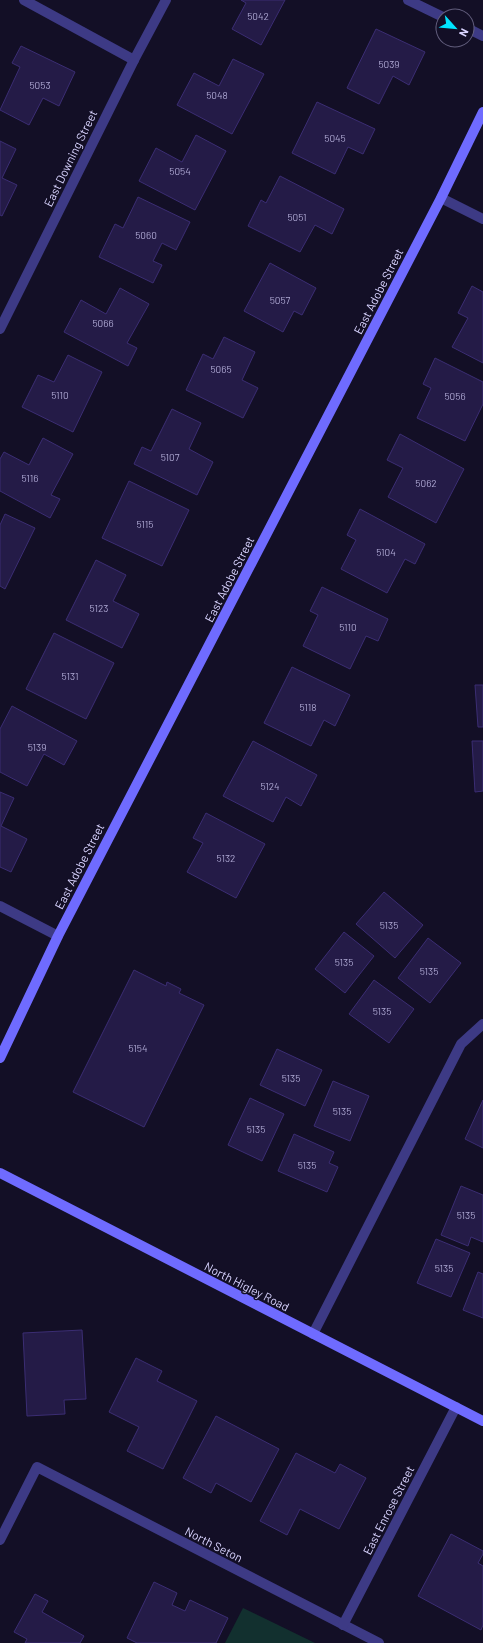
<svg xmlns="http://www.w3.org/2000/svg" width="483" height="1643" font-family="Barlow,sans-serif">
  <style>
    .green { fill: #12302f }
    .building { fill: #241b47; stroke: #3b2d73 }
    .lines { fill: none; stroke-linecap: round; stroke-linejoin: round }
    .lane { stroke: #3d3a85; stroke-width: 10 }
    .street { stroke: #3d3a85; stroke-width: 10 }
    .secondary { stroke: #6f6bff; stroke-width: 10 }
    .labels { text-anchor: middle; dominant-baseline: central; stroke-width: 3; stroke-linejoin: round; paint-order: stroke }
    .number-label { font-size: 10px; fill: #aca6d1 }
    .street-label { font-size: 12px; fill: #d9d4ff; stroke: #130f26 }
  </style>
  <rect width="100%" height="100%" fill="#130f26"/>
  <path class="green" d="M 243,1608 L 315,1643 L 225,1643 Z"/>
  <g class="building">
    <path d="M 241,0 L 285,0 L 261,45 L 232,29 L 246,3 Z"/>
    <path d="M 376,29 L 425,52 L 409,85 L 393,76 L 379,104 L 347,88 Z"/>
    <path d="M 21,46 L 75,72 L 59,106 L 43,98 L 29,125 L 0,110 L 20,67 L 12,63 Z"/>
    <path d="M 233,59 L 264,74 L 232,134 L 177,105 L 194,73 L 219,86 Z"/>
    <path d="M 317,102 L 375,129 L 363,154 L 348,147 L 335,174 L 292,153 Z"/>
    <path d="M 196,135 L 226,151 L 195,210 L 139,181 L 156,148 L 182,162 Z"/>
    <path d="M 0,141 L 16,149 L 2,178 L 17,185 L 2,216 L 0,215 Z"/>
    <path d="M 280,176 L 344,209 L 332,234 L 315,225 L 300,252 L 248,226 L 261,200 L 266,203 Z"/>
    <path d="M 138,197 L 190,222 L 176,250 L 162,243 L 153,261 L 162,265 L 153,283 L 99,257 L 115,224 L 123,228 Z"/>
    <path d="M 270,263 L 316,288 L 302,315 L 294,311 L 283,332 L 244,311 Z"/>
    <path d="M 472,286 L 483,292 L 483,363 L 452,347 L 468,318 L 458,313 Z"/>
    <path d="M 120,288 L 149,304 L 127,343 L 137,348 L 128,366 L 64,332 L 81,300 L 106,314 Z"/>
    <path d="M 224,337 L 255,352 L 242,380 L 258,388 L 243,418 L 186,390 L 203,354 L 213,359 Z"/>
    <path d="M 68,355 L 102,372 L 73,432 L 22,407 L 38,375 L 54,382 Z"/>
    <path d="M 435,358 L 483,382 L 483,404 L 465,441 L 417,418 L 431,388 L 423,384 Z"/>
    <path d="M 172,409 L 201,423 L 189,449 L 213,462 L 197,495 L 134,464 L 142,447 L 151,451 Z"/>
    <path d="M 400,434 L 464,469 L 436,523 L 388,497 L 403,468 L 387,460 Z"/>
    <path d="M 43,438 L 73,454 L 51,495 L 60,499 L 50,518 L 0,491 L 0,459 L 4,452 L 29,465 Z"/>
    <path d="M 129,481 L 189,510 L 162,566 L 102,538 Z"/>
    <path d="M 360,509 L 425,544 L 415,564 L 405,559 L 387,593 L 341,569 L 356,540 L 347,535 Z"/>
    <path d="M 5,514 L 35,528 L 5,589 L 0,586 L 0,525 Z"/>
    <path d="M 96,560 L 126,575 L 113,601 L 139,614 L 122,648 L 66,620 Z"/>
    <path d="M 322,587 L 388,619 L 378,641 L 366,636 L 350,669 L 303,646 L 318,615 L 310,611 Z"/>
    <path d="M 54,633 L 114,663 L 86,719 L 26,689 Z"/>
    <path d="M 292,667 L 350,695 L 335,726 L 324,720 L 311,746 L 264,723 Z"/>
    <path d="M 475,685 L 483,685 L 483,727 L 478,727 Z"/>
    <path d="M 12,706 L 77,741 L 64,765 L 44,754 L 27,786 L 0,772 L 0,729 Z"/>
    <path d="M 253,741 L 317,775 L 301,806 L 286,797 L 273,822 L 223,796 Z"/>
    <path d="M 472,741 L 483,741 L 483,791 L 475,792 Z"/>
    <path d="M 0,792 L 14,798 L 1,826 L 27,839 L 11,872 L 0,867 Z"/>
    <path d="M 206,813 L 265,844 L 236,898 L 187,872 L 203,843 L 193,838 Z"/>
    <path d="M 384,892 L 423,925 L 395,958 L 356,924 Z"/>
    <path d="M 344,932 L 374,956 L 345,993 L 315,969 Z"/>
    <path d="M 428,938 L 461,963 L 430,1003 L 398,978 Z"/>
    <path d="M 134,970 L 166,986 L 167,982 L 181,989 L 179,993 L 204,1005 L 144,1127 L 73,1092 Z"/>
    <path d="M 374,980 L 414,1009 L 389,1043 L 349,1014 Z"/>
    <path d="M 277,1049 L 322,1070 L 305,1106 L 260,1085 Z"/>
    <path d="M 333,1081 L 369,1096 L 350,1141 L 314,1126 Z"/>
    <path d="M 250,1098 L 284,1114 L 262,1161 L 228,1145 Z"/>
    <path d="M 483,1100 L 483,1148 L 465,1139 Z"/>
    <path d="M 294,1134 L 334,1152 L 329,1163 L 338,1167 L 327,1192 L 278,1171 Z"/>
    <path d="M 461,1186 L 483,1195 L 483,1242 L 471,1237 L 468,1246 L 441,1235 Z"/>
    <path d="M 436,1239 L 470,1253 L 451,1297 L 417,1283 Z"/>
    <path d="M 478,1272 L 483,1274 L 483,1318 L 463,1310 Z"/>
    <path d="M 82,1330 L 86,1399 L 64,1400 L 65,1414 L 27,1416 L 23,1333 Z"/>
    <path d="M 136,1358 L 162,1371 L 157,1381 L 197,1401 L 163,1469 L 127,1451 L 139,1427 L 109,1412 Z"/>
    <path d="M 216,1416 L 279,1449 L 251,1502 L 216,1483 L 211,1493 L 183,1478 Z"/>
    <path d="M 296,1453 L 335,1473 L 340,1464 L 366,1478 L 339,1529 L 300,1509 L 287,1535 L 260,1521 Z"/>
    <path d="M 451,1534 L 483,1551 L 483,1554 L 478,1563 L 483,1566 L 483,1625 L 481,1630 L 418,1596 Z"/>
    <path d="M 154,1582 L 177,1593 L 172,1605 L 185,1611 L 190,1600 L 228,1618 L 216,1643 L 137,1643 L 127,1638 Z"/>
    <path d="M 35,1594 L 48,1601 L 42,1612 L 84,1636 L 80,1643 L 25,1643 L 27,1639 L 14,1632 Z"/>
  </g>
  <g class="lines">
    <g class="lane">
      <path d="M 441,198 L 483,219"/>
      <path d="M 313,1334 L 461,1044 L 483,1024"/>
    </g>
    <g class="street">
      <path d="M 24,0 L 134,60"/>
      <path d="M 408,0 L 443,17"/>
      <path d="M 467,28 L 483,36"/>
      <path d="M 0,329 L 134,60 L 166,0"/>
      <path d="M 0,906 L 58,936"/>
      <path d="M 0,1540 L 37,1467 L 379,1643"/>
      <path d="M 343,1625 L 456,1407"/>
    </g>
    <g class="secondary">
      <path d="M 0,1058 L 58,936 L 86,882 L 441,198 L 483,112"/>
      <path d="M 0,1173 L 483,1421"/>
    </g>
  </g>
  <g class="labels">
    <g class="number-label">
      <text x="258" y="16">5042</text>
      <text x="389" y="64">5039</text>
      <text x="40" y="85">5053</text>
      <text x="217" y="95">5048</text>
      <text x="335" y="138">5045</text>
      <text x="180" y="171">5054</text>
      <text x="297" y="217">5051</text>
      <text x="146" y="235">5060</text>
      <text x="280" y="300">5057</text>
      <text x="103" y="323">5066</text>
      <text x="221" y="369">5065</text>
      <text x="60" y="395">5110</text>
      <text x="455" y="396">5056</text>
      <text x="170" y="457">5107</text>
      <text x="30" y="478">5116</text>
      <text x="426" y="483">5062</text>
      <text x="145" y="524">5115</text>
      <text x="386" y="552">5104</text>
      <text x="99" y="608">5123</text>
      <text x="348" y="627">5110</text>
      <text x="70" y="676">5131</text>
      <text x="308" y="707">5118</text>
      <text x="37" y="747">5139</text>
      <text x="270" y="786">5124</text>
      <text x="226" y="858">5132</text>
      <text x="389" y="925">5135</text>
      <text x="344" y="962">5135</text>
      <text x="429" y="971">5135</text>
      <text x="382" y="1011">5135</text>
      <text x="138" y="1048">5154</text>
      <text x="291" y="1078">5135</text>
      <text x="342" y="1111">5135</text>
      <text x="256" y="1129">5135</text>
      <text x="307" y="1165">5135</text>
      <text x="466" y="1215">5135</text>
      <text x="444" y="1268">5135</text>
    </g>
    <g class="street-label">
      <text transform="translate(70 158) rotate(-64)">East Downing Street</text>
      <text transform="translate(378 291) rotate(-63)">East Adobe Street</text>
      <text transform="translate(229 579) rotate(-63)">East Adobe Street</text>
      <text transform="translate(79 866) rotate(-63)">East Adobe Street</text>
      <text transform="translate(247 1286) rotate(27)">North Higley Road</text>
      <text transform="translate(388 1510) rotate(-63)">East Enrose Street</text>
      <text transform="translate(214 1544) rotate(27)">North Seton</text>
    </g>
  </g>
  <g transform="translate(455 28) rotate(117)"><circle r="19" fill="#130f26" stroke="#625e7d"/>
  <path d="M0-3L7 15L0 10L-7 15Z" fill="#00e5ff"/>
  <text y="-6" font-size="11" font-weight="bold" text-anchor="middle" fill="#d9d4ff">N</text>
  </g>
</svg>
